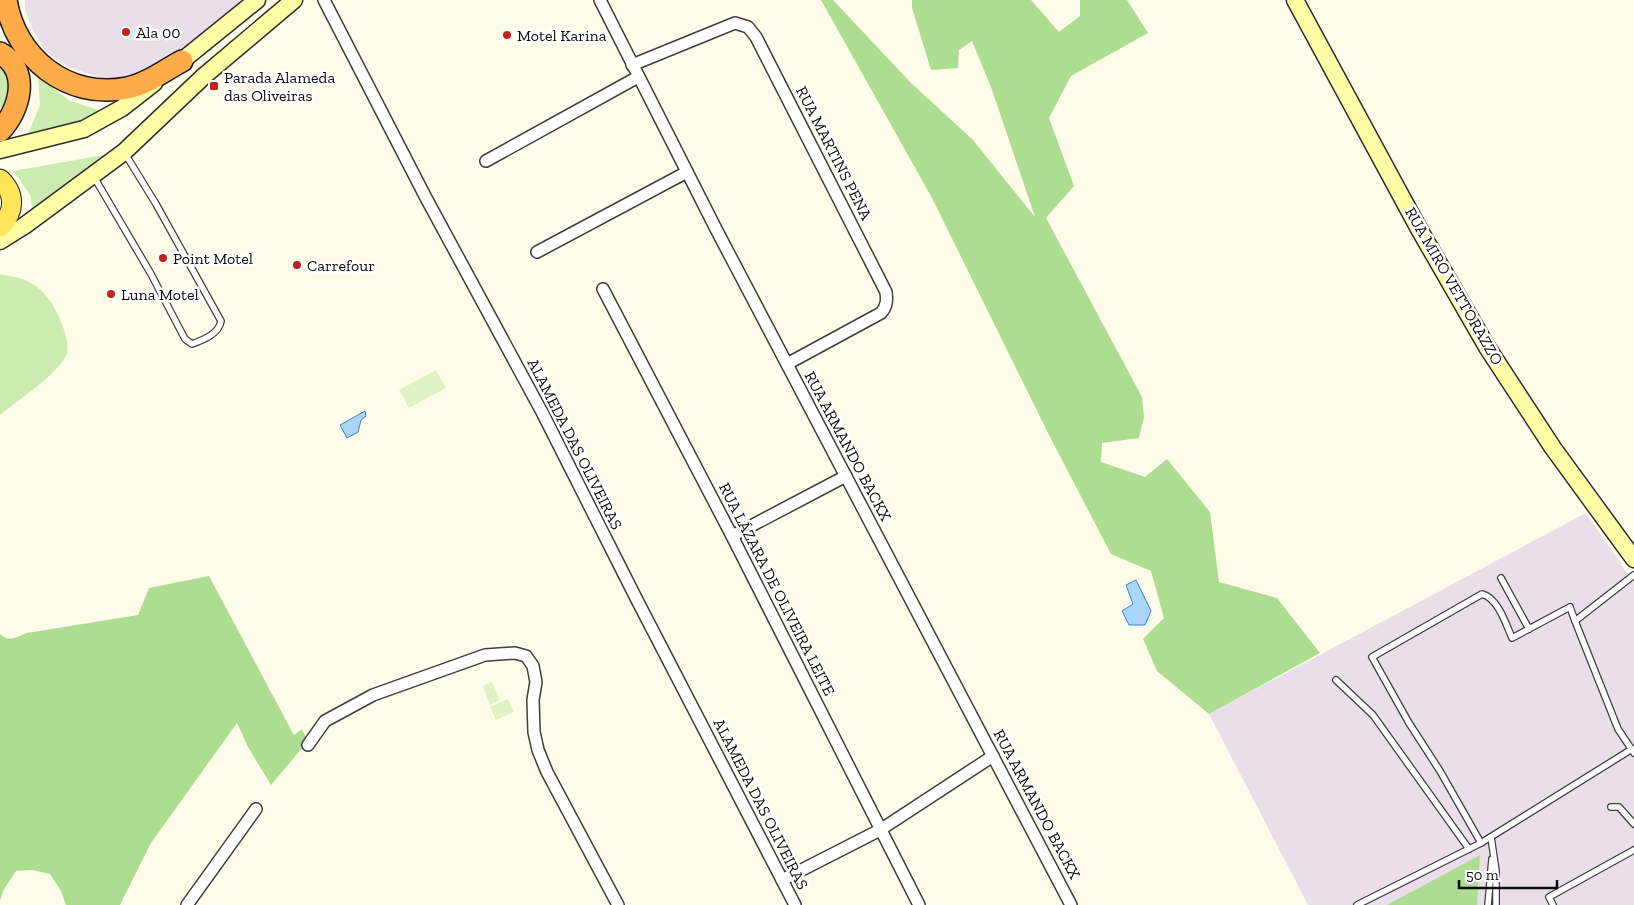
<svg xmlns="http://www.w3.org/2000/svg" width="1634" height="905" font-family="'Zilla Slab',serif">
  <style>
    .industrial { fill: #ebdeeb }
    .green { fill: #cbebb1 }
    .forest { fill: #acdd90 }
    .pitch { fill: #def2c4 }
    .water { fill: #abd6fa; stroke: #2d84d6 }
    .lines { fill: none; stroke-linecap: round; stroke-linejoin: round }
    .lane-casing { stroke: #3e3e3e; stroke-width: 8 }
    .street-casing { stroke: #3e3e3e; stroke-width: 14 }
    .secondary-casing { stroke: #2d2d2d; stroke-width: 19 }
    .primary-casing { stroke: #1c1c1c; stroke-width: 21 }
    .highway-casing { stroke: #1c1c1c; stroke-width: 24 }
    .lane { stroke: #fff; stroke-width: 5.5 }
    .street { stroke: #fff; stroke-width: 11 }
    .secondary { stroke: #fffda5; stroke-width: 16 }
    .primary { stroke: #ffe55a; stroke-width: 19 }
    .highway { stroke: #feab49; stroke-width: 21 }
    .poi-dot { fill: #c3221b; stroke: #fff; stroke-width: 2 }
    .labels { text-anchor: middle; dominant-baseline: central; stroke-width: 5; stroke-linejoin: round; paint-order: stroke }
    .poi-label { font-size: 16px; fill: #0b0b0b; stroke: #fff; text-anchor: start }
    .street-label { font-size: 16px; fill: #0b0b0b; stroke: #fff }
  </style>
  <rect width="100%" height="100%" fill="#fffdea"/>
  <g class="industrial">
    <path d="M 25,0 L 248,0 L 194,48 L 133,80 L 101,78 L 68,67 L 45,51 L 34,32 L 25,11 Z"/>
    <path d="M 1586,513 L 1634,583 L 1634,905 L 1308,905 L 1209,714 Z"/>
  </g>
  <g class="green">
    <path d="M 0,64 C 8,73 12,87 7,99 C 6,103 2,106 0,109 Z"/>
    <path d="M 38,76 L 70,101 L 105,112 L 55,131 L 28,134 L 40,105 Z"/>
    <path d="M 110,154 L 32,212 L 31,196 L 13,171 Z"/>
    <path d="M 0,275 C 6,274 12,277 19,278 C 44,285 56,307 64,330 C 66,337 69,346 67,353 C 60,373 18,400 0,415 Z"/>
  </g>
  <g class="forest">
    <path d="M 821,0 L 833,0 L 911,83 L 973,140 L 1035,217 L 991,87 L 972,41 L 959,50 L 958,68 L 931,70 L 912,8 L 912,0 L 1031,0 L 1059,32 L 1080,16 L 1080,0 L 1127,0 L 1148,33 L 1071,76 L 1049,118 L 1074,186 L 1046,218 L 1142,397 L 1144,417 L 1139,438 L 1102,443 L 1101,462 L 1145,477 L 1167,459 L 1210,512 L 1219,582 L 1277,598 L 1320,653 L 1209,714 L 1157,671 L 1143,639 L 1164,618 L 1151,571 L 1111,554 L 1050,437 L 932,198 Z"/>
    <path d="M 209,576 L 294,735 L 302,729 L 308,741 L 271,785 L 248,747 L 237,723 L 151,843 L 120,905 L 66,905 L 61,891 L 50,874 L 32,870 L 16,871 L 3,891 L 0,901 L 0,634 C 9,643 16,637 27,633 L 138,615 L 149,588 Z"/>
    <path d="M 1480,855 L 1477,905 L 1387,905 Z"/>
  </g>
  <g class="pitch">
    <path d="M 436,370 L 446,388 L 409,408 L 399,390 Z"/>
    <path d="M 492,682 L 500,700 L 490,705 L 483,686 Z"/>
    <path d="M 508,699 L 514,712 L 496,720 L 490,707 Z"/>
  </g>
  <g class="water">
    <path d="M 365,411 L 366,416 L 361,420 L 358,432 L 347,438 L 340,425 Z"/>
    <path d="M 1136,580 L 1151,611 L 1145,625 L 1129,625 L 1122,611 L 1133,604 L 1126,585 Z"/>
  </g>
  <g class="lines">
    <defs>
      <g id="lane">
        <path d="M 94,177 L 151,274 L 185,339 L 192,344 C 203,340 219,334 221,321 L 156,204 L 124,152"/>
        <path d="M 1634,575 L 1575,621 L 1618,729 L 1634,753"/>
        <path d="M 1501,578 L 1529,629"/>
        <path d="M 1336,680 L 1373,715 L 1469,849"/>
        <path d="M 1611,807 L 1619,807 L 1634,824"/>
        <path d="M 1491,837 L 1496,871 L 1496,905"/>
        <path d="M 1481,843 L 1440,771 L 1409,723 L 1372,657 L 1482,594 C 1498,598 1506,624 1512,638 L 1570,607 L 1575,621"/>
        <path d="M 1357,905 L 1481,843 L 1632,749"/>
        <path d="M 1488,905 L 1492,859"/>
        <path d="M 1553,905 L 1549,897 L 1634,850"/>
      </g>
      <g id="street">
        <path d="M 324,0 L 425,196 L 543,414 L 637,600 L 795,905"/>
        <path d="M 600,0 L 716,229 L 1071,905"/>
        <path d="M 632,65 L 735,23 L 748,27 L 756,37 L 886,292 C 887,300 887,306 881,313 L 787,364"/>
        <path d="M 486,161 L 638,77"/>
        <path d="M 537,252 L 687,172"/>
        <path d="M 603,289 L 732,536 L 919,905"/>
        <path d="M 732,536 L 846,476"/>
        <path d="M 308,745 L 325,721 L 373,695 L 485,655 L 515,653 L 526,656 L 533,666 L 536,682 L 533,700 L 534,732 L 538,750 L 547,772 L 618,905"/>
        <path d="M 782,880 L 880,830 L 993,756"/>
        <path d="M 187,905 L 256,809"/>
      </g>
      <g id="secondary">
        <path d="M 1295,0 L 1419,229 L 1487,347 L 1553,448 L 1634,559"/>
        <path d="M 173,68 L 257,0"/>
        <path d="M 0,150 L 84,129 L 122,108 L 154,83"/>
        <path d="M 0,241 L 24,226 L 124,152 L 204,76 L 294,0"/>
      </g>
      <path id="primary" d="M 0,179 C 16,194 15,212 0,227"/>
      <g id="highway">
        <path d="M 6,0 C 15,58 68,100 127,88 C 147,84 165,70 182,61"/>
        <path d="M 0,53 C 31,70 20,110 0,131"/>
      </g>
    </defs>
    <use href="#lane" class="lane-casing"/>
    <use href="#street" class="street-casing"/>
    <use href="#secondary" class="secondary-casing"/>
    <use href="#primary" class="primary-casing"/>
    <use href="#highway" class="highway-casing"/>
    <use href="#lane" class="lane"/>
    <use href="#street" class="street"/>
    <use href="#secondary" class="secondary"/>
    <use href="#primary" class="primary"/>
    <use href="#highway" class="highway"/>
  </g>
  <g class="poi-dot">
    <circle cx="126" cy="32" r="5"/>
    <circle cx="507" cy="35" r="5"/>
    <rect x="209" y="81" width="10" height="10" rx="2.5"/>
    <circle cx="163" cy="258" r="5"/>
    <circle cx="297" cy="265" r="5"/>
    <circle cx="111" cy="294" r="5"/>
  </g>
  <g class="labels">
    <g class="poi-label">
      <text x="136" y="32">Ala 00</text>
      <text x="517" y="35">Motel Karina</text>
      <text x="224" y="77">Parada Alameda<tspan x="224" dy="18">das Oliveiras</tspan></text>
      <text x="173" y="258">Point Motel</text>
      <text x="307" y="265">Carrefour</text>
      <text x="121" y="294">Luna Motel</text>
    </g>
    <g class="street-label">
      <text transform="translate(834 153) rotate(63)">RUA MARTINS PENA</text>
      <text transform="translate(1454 286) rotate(60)">RUA MIRO VETTORAZZO</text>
      <text transform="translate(575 444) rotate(63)">ALAMEDA DAS OLIVEIRAS</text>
      <text transform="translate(848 446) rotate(62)">RUA ARMANDO BACKX</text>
      <text transform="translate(777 589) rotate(63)">RUA LÁZARA DE OLIVEIRA LEITE</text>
      <text transform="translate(761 804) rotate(63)">ALAMEDA DAS OLIVEIRAS</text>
      <text transform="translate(1037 804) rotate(62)">RUA ARMANDO BACKX</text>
    </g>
  </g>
  <path d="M1459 880v8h98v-8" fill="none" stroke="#0b0b0b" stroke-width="2.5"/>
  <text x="1466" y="880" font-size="15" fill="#0b0b0b" stroke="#ffffff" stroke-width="4" paint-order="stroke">50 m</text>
</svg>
